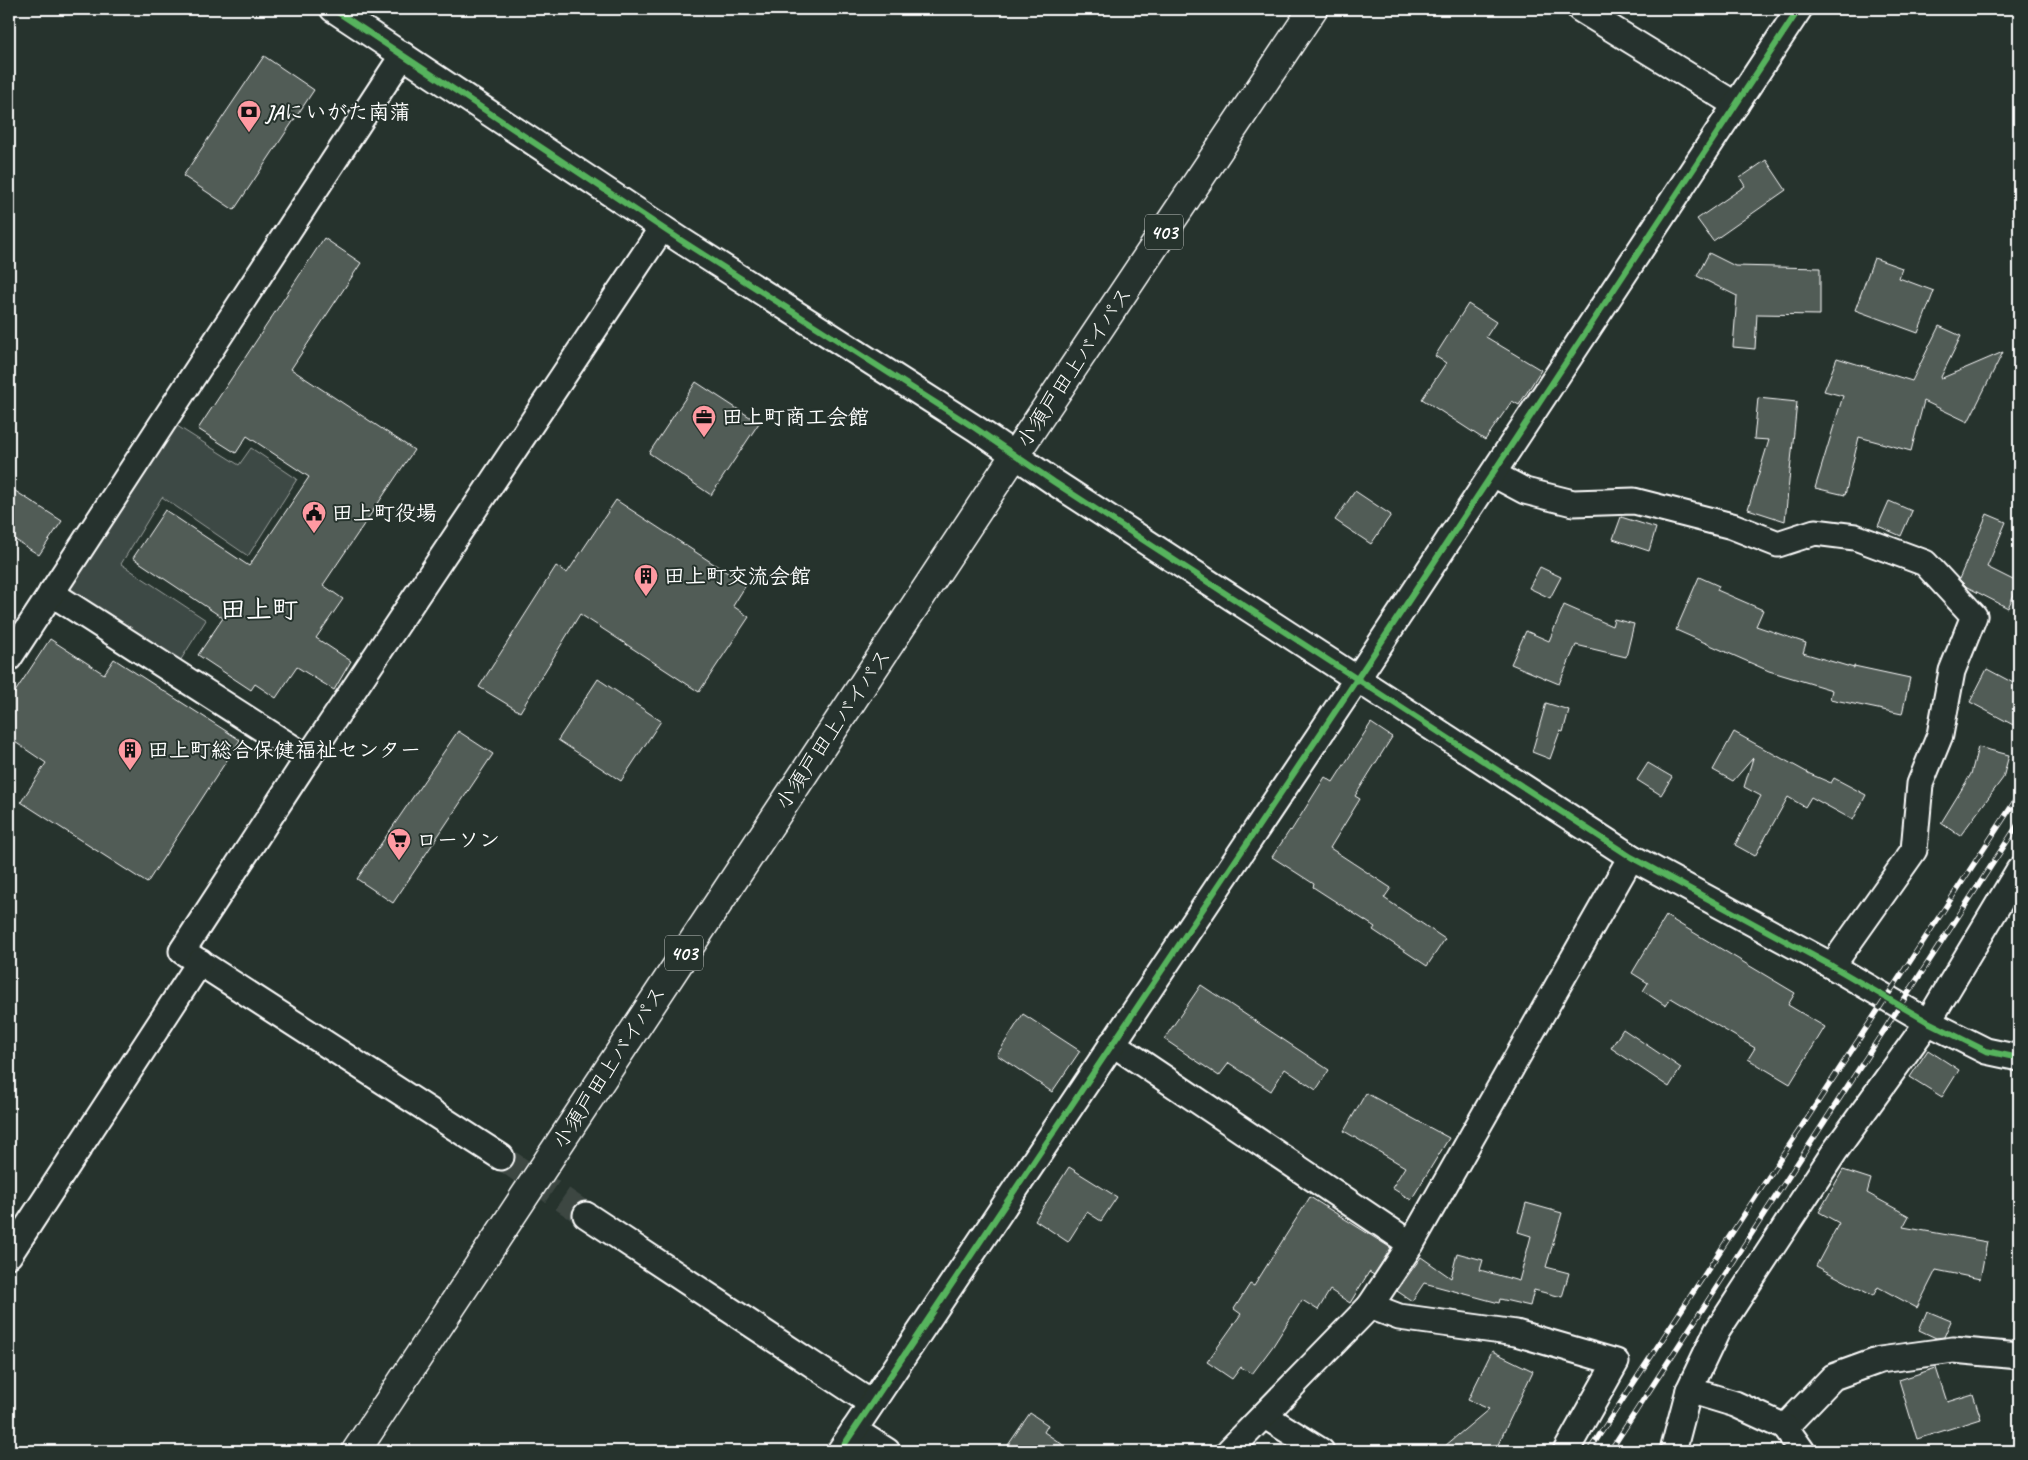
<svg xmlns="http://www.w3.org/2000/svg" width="2028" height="1460" font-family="Caveat,'Klee One',sans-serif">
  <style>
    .green { fill: #3e4944; stroke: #9ea4a2 }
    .building { fill: #515c57; stroke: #fff }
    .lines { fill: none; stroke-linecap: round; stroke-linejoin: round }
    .minor-tunnel { stroke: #3c4742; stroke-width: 25; stroke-dasharray: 25 12; stroke-linecap: butt }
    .minor-casing { stroke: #fff; stroke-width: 29 }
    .highway-casing { stroke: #fff; stroke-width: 31 }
    .minor { stroke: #26332d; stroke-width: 25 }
    .highway { stroke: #26332d; stroke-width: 28 }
    .rail-casing { stroke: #fff; stroke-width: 5.5 }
    .rail { stroke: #26332d; stroke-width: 4; stroke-dasharray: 11; stroke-linecap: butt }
    .cycleway-casing { stroke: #26332d; stroke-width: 9 }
    .cycleway { stroke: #56b35d; stroke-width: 6 }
    .labels { text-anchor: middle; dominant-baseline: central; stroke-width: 4; stroke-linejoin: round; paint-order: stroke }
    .shield { fill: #26332d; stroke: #bec2c0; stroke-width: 1 }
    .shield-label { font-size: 20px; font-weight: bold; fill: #fff }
    .poi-label { font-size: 21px; font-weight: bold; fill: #fff; stroke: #26332d; text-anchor: start }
    .street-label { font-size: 21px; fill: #fff; stroke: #26332d }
    .district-label { font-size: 26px; font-weight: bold; fill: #fff; stroke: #26332d }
  </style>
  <rect width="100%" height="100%" fill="#26332d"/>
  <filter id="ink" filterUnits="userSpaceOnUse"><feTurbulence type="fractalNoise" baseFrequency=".02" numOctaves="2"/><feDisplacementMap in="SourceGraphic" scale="10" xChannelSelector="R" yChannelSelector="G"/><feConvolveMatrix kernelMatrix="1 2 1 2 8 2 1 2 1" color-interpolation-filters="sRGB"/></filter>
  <g filter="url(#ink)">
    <path class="green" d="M 166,419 L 239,465 L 251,448 L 297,479 L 248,556 L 162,497 L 121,564 L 206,620 L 173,672 L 51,593 Z"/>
    <g class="building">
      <path d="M 264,56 L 314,90 L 234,210 L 183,176 Z"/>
      <path d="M 1766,160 L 1786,190 L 1713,241 L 1697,219 L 1745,186 L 1740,178 Z"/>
      <path d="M 324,238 L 361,263 L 291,369 L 414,450 L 323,585 L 343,599 L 316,638 L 351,661 L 334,690 L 297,667 L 276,698 L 255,684 L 251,690 L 198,655 L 223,618 L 133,558 L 165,510 L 249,566 L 309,477 L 247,436 L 236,453 L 198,429 Z"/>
      <path d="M 1709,253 L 1735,266 L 1820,268 L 1820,315 L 1757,314 L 1755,349 L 1733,347 L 1737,296 L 1697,276 Z"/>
      <path d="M 1874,258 L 1902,268 L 1899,278 L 1934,291 L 1918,333 L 1855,310 Z"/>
      <path d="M 1468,304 L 1496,322 L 1486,337 L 1541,370 L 1519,405 L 1512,401 L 1485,440 L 1422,399 L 1446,363 L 1435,356 Z"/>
      <path d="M 1939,326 L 1961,336 L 1940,379 L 2003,352 L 1968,422 L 1924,401 L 1911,451 L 1859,437 L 1845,495 L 1815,488 L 1843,396 L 1824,391 L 1837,358 L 1912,381 Z"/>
      <path d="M 696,382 L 759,423 L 711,495 L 649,453 Z"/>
      <path d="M 1758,398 L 1797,402 L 1785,521 L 1748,509 L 1769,440 L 1754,439 Z"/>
      <path d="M 9,487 L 62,521 L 39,555 L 9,536 Z"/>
      <path d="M 1355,491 L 1391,515 L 1371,544 L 1335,520 Z"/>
      <path d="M 616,500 L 746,585 L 733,606 L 749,617 L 699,692 L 580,614 L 520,712 L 479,687 L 556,566 L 567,573 Z"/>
      <path d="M 1889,501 L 1912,511 L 1901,536 L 1878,526 Z"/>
      <path d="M 1987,514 L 2006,522 L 1987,567 L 2019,583 L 2008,608 L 1967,587 L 1959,579 Z"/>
      <path d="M 1621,517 L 1656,528 L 1649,551 L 1613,539 Z"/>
      <path d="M 1540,567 L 1561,577 L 1550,598 L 1529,588 Z"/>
      <path d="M 1699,577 L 1719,586 L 1717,590 L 1763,610 L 1756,626 L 1806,643 L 1803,653 L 1854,668 L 1854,666 L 1910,678 L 1902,714 L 1830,699 L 1832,690 L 1769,671 L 1676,630 Z"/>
      <path d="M 1564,605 L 1612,626 L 1614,619 L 1634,624 L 1626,657 L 1576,645 L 1559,684 L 1511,664 L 1526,631 L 1549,641 Z"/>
      <path d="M 50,639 L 104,674 L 114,659 L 240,740 L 147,883 L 21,802 L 46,763 L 9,738 L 9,701 Z"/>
      <path d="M 1987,669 L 2019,686 L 2019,728 L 1970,702 Z"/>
      <path d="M 598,679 L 661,721 L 621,781 L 558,740 Z"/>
      <path d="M 1546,703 L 1569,710 L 1563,732 L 1560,731 L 1550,759 L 1532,752 Z"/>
      <path d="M 1371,723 L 1392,737 L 1355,796 L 1360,799 L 1330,848 L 1391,888 L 1384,898 L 1445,939 L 1427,966 L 1373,930 L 1375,927 L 1313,887 L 1314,884 L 1272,857 L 1290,830 L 1291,831 L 1325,777 L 1333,782 Z"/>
      <path d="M 458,731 L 493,754 L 393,903 L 357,879 Z"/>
      <path d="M 1734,732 L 1810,774 L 1831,783 L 1834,778 L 1866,795 L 1853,820 L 1811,797 L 1805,807 L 1788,797 L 1755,856 L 1735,845 L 1761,796 L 1744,787 L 1753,758 L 1733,781 L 1713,770 Z"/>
      <path d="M 1978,747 L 2009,755 L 2003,778 L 1960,836 L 1941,823 L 1971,774 Z"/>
      <path d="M 1648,763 L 1672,777 L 1661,795 L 1637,780 Z"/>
      <path d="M 1666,916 L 1795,993 L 1788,1005 L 1825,1027 L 1790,1084 L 1748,1059 L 1755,1048 L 1671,998 L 1666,1006 L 1643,991 L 1648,983 L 1632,973 Z"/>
      <path d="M 1201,985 L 1329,1070 L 1316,1090 L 1285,1069 L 1271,1091 L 1229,1063 L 1219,1076 L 1164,1039 Z"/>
      <path d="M 1023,1014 L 1080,1051 L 1052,1092 L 997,1055 Z"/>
      <path d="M 1623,1029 L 1681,1068 L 1669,1087 L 1611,1048 Z"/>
      <path d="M 1928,1050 L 1959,1070 L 1942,1097 L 1910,1077 Z"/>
      <path d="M 1366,1093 L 1449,1138 L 1411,1200 L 1392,1188 L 1405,1167 L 1344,1131 Z"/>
      <path d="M 1069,1167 L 1117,1197 L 1101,1221 L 1087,1212 L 1068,1242 L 1035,1220 Z"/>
      <path d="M 1843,1170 L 1871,1179 L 1867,1193 L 1909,1216 L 1903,1227 L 1987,1242 L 1980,1279 L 1936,1270 L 1917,1308 L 1878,1287 L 1873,1296 L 1816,1266 L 1839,1223 L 1819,1212 Z"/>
      <path d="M 1310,1197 L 1391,1248 L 1374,1275 L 1369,1272 L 1350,1303 L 1330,1290 L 1318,1310 L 1302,1300 L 1273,1346 L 1252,1374 L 1241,1367 L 1232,1379 L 1207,1362 L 1241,1314 L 1234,1309 L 1250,1284 L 1254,1286 Z"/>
      <path d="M 1526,1203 L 1562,1213 L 1546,1267 L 1569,1273 L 1562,1297 L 1534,1290 L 1530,1306 L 1500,1299 L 1499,1303 L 1424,1283 L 1412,1301 L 1397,1291 L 1421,1257 L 1451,1278 L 1457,1253 L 1483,1260 L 1480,1270 L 1519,1281 L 1531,1236 L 1518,1232 Z"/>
      <path d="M 1927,1311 L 1951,1321 L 1944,1337 L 1936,1338 L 1919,1330 Z"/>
      <path d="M 1492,1351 L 1533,1371 L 1495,1451 L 1439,1451 L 1489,1409 L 1468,1400 Z"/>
      <path d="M 1936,1368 L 1947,1402 L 1973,1394 L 1981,1419 L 1917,1439 L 1899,1380 Z"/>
      <path d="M 1030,1413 L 1048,1425 L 1044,1432 L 1072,1451 L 1004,1451 Z"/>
    </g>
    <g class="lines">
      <path class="minor-tunnel" d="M 501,1157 L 586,1215"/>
      <defs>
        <g id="minor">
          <path d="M 333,9 L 682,241 L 975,428 L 1054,482 L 1631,857 L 1832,966 L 1928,1022 L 1986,1051 L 2019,1058"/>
          <path d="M 1580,9 L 1736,105"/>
          <path d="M 1493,474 L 1525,491 L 1573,503 L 1634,501 L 1732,526 L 1778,544 L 1815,532 L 1855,537 L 1925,563 L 1974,616 L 1952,671 L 1940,735 L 1920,784 L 1914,850 L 1832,966"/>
          <path d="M 51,593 L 308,758 L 182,951 L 501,1157"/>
          <path d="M 9,658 L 403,55"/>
          <path d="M 308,758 L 662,228"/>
          <path d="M 1112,1043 L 1411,1244"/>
          <path d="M 586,1215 L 871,1403"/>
          <path d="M 9,1255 L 200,962"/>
          <path d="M 1370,1306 L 1399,1317 L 1516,1333 L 1616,1362 L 1566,1451"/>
          <path d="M 1265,1416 L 1321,1451"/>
          <path d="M 1785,1427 L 1833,1377 L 1880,1360 L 1953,1350 L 2019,1356"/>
          <path d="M 854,1430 L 887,1451"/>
          <path d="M 840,1451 L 1357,679 L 1799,9"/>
          <path d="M 1229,1451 L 1370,1306 L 1411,1244 L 1631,857"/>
          <path d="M 1673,1451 L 1689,1390"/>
          <path d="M 1802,1451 L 1785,1427 L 1735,1404 L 1689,1390 L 1717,1331 L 1835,1151 L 1928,1022 L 2019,870"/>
        </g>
        <path id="highway" d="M 356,1451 L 1014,456 L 1313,9"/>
      </defs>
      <use href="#minor" class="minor-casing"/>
      <use href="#highway" class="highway-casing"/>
      <use href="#minor" class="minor"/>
      <use href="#highway" class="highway"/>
      <defs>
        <g id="rail">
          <path d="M 1589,1451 L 2019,795"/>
          <path d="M 1610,1451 L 2019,823"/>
        </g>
      </defs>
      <use href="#rail" class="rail-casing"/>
      <use href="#rail" class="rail"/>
      <defs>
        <g id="cycleway">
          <path d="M 333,9 L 682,241 L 975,428 L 1054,482 L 1631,857 L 1832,966 L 1928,1022 L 1986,1051 L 2019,1058"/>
          <path d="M 840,1451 L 1357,679 L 1799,9"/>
        </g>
      </defs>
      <use href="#cycleway" class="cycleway-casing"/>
      <use href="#cycleway" class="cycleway"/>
    </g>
  </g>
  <defs>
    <symbol id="bank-pin" viewBox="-11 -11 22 30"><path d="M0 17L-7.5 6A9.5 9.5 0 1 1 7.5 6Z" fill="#ff9aa2" stroke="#26332d"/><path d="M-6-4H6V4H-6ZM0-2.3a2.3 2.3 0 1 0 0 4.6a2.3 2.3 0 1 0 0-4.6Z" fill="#111"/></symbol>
    <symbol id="office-pin" viewBox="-11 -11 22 30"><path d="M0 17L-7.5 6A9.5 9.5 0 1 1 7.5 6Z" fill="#ff9aa2" stroke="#26332d"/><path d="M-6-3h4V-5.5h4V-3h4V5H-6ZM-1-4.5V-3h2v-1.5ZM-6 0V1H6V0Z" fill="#111"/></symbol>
    <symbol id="civic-pin" viewBox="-11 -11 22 30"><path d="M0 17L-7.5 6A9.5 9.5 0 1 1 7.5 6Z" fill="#ff9aa2" stroke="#26332d"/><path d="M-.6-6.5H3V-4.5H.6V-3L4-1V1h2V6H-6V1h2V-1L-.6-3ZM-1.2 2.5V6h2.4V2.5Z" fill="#111"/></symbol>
    <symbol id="building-pin" viewBox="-11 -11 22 30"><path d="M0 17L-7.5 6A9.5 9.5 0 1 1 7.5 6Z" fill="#ff9aa2" stroke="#26332d"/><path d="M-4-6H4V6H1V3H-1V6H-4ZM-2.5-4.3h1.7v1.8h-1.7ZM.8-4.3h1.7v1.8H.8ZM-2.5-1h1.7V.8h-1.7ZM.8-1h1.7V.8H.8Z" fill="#111"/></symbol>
    <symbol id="supermarket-pin" viewBox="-11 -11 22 30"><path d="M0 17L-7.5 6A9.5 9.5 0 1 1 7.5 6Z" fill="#ff9aa2" stroke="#26332d"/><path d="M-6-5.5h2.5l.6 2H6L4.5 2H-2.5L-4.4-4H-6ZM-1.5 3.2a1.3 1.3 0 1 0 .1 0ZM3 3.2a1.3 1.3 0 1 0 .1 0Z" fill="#111"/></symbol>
  </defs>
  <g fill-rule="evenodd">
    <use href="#bank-pin" x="235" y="98" width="28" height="38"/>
    <use href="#office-pin" x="690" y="403" width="28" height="38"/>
    <use href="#civic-pin" x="300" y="499" width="28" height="38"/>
    <use href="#building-pin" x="632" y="562" width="28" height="38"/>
    <use href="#building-pin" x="116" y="736" width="28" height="38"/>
    <use href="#supermarket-pin" x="385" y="826" width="28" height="38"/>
  </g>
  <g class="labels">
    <g class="shield">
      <rect x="1145" y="214.5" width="38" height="35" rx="4"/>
      <rect x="665" y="935.5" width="38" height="35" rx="4"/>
    </g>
    <g class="shield-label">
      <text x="1164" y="232">403</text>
      <text x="684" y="953">403</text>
    </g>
    <g class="poi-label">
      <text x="266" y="112">JAにいがた南蒲</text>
      <text x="722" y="417">田上町商工会館</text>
      <text x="332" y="513">田上町役場</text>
      <text x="664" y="576">田上町交流会館</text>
      <text x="148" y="750">田上町総合保健福祉センター</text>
      <text x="416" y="840">ローソン</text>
    </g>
    <g class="street-label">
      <text transform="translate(1074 367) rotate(-56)">小須戸田上バイパス</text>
      <text transform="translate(833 729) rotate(-56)">小須戸田上バイパス</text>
      <text transform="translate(609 1067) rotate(-57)">小須戸田上バイパス</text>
    </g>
    <g class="district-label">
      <text x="259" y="609">田上町</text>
    </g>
  </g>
  <rect width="2028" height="1460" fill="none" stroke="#26332d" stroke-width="30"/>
  <rect x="15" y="15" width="1998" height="1430" fill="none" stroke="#fff" stroke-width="2" filter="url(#ink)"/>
</svg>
